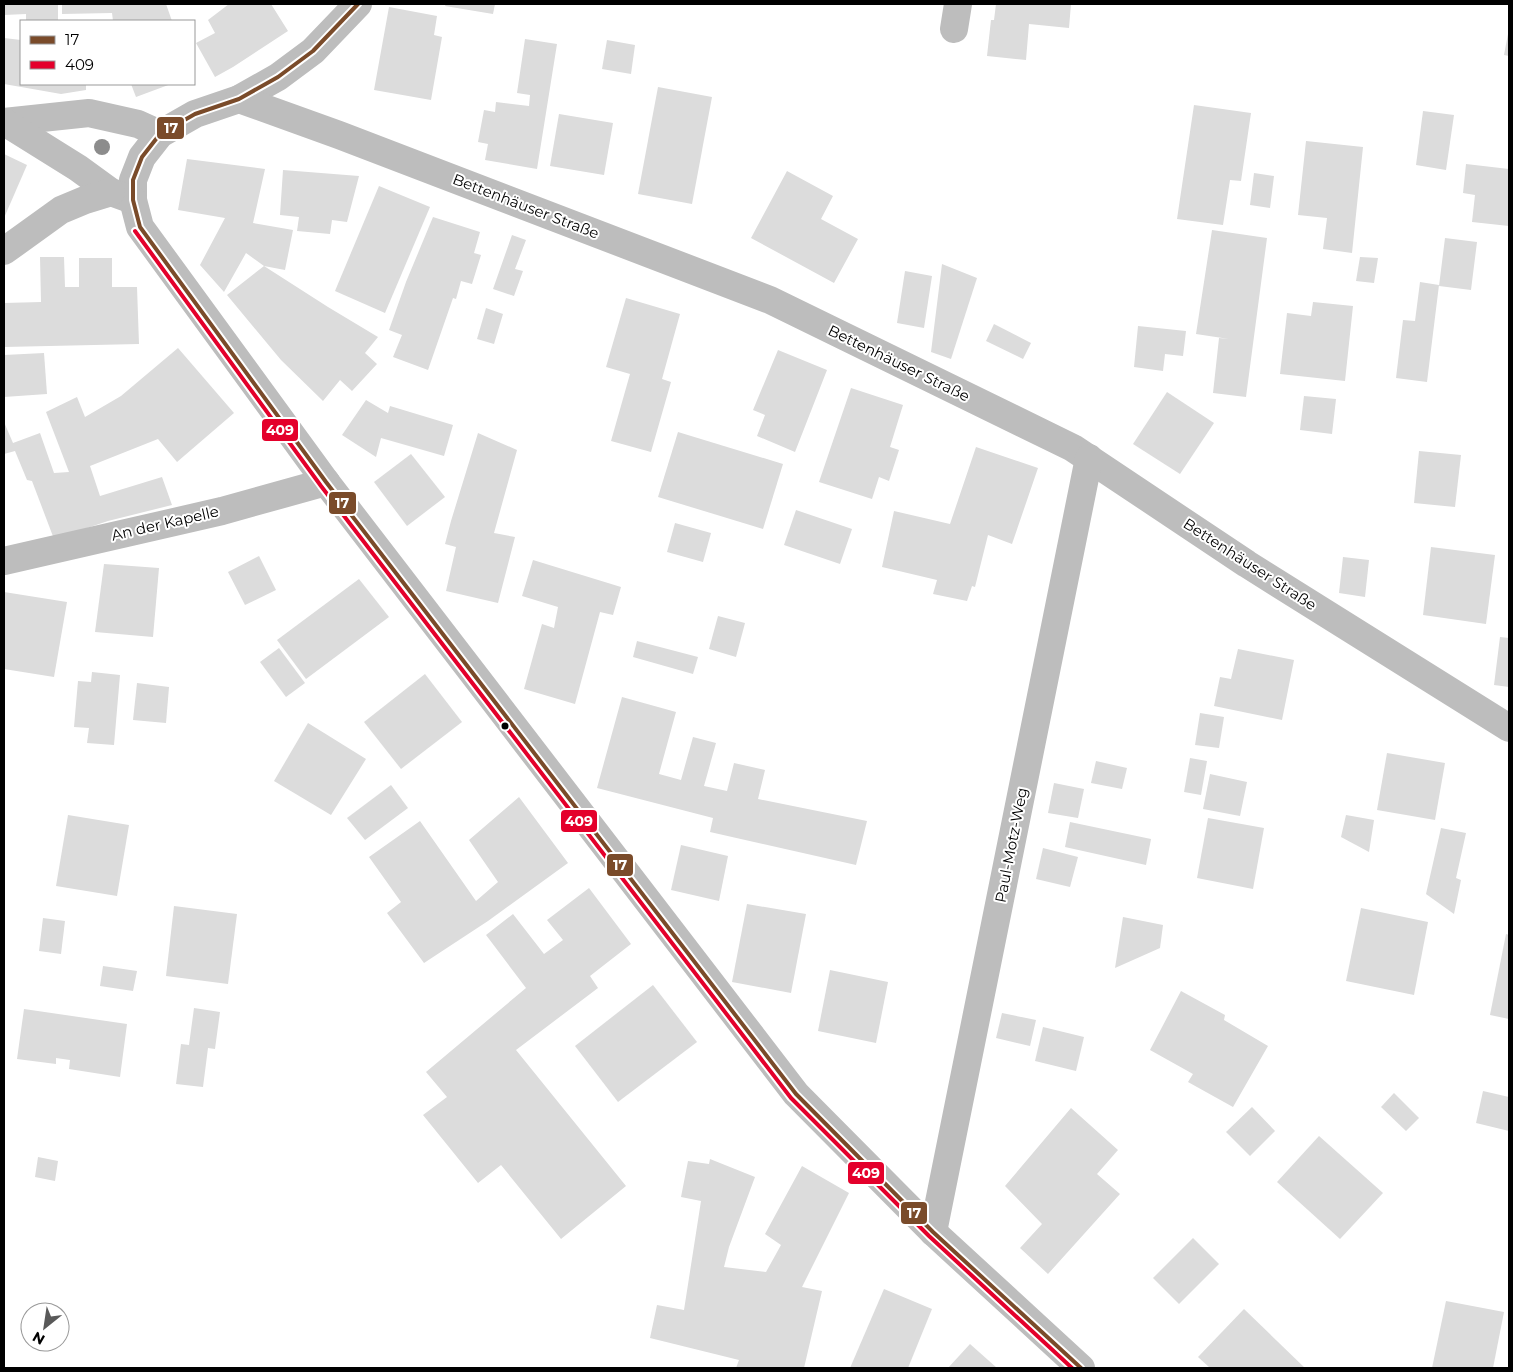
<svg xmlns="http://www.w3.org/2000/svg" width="1513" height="1372" font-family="Montserrat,sans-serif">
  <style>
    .building { fill: #dcdcdc }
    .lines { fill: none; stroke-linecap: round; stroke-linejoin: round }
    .minor { stroke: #bdbdbd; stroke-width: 28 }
    .bus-1-casing { stroke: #fff; stroke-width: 8 }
    .bus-2-casing { stroke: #fff; stroke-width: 8 }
    .bus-1 { stroke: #7a4b2a; stroke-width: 4 }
    .bus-2 { stroke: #e4002b; stroke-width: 4 }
    .tree { fill: #8c8c8c }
    .bus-dot { fill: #000; stroke: #fff; stroke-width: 2 }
    .labels { text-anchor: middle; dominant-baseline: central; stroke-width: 4; stroke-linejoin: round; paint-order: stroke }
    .street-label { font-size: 15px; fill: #000; stroke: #fff }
    .line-badge { stroke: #fff; stroke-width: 2 }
    .badge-label { font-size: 14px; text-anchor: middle; font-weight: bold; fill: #fff }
  </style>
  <rect width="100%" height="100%" fill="#fff"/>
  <g class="building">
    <path d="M 4,4 L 58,4 L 58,21 L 26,21 L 26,14 L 4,15 Z"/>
    <path d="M 62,4 L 166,4 L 172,21 L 113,21 L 112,13 L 62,14 Z"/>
    <path d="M 229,4 L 271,4 L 288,31 L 233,67 L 215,77 L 196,43 L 215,33 L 208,20 Z"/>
    <path d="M 446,4 L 495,4 L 493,14 L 445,6 Z"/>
    <path d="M 996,4 L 1071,4 L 1069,28 L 1029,24 L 1026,60 L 987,56 L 991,20 L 994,20 Z"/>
    <path d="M 389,7 L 437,16 L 434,35 L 442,37 L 431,100 L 374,90 Z"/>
    <path d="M 1508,34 L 1509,34 L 1509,56 L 1504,55 Z"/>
    <path d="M 4,38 L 21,40 L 21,84 L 86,84 L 86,90 L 61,94 L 4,84 Z"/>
    <path d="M 525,39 L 557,44 L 537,169 L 485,160 L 488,144 L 478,142 L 484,110 L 495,112 L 496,102 L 529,106 L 530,95 L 517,93 Z"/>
    <path d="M 607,40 L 635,45 L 631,74 L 602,69 Z"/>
    <path d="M 131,84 L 171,84 L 136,97 Z"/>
    <path d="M 658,87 L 712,97 L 692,204 L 638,194 Z"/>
    <path d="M 1194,105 L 1251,113 L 1241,181 L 1230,180 L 1223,225 L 1177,219 Z"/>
    <path d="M 1423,111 L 1454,115 L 1446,170 L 1416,165 Z"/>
    <path d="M 559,114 L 613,123 L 604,175 L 550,166 Z"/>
    <path d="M 1306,141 L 1363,147 L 1352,253 L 1323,249 L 1327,218 L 1298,215 Z"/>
    <path d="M 4,154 L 27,165 L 4,218 Z"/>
    <path d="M 187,159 L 265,169 L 253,223 L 293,230 L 285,270 L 264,266 L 328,307 L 378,337 L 365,353 L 377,364 L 352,391 L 340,380 L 323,401 L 281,360 L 227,295 L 264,266 L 246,253 L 224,292 L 200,265 L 225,218 L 178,210 Z"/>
    <path d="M 1466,164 L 1509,169 L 1509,226 L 1472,222 L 1475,195 L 1463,193 Z"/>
    <path d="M 283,170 L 359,176 L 347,222 L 332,220 L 330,234 L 297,231 L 299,217 L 280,215 Z"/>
    <path d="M 787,171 L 833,196 L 821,219 L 858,239 L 834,283 L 751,238 Z"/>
    <path d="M 1254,173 L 1274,176 L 1270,208 L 1250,205 Z"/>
    <path d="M 379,186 L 430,207 L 385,313 L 335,291 Z"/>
    <path d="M 433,217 L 480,232 L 474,253 L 481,255 L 472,284 L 461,281 L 456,299 L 453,298 L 428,370 L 393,357 L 402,335 L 389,330 L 406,282 Z"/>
    <path d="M 1212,230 L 1267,238 L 1246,397 L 1213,393 L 1219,338 L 1229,339 L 1196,334 Z"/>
    <path d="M 512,235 L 526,240 L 515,269 L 523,271 L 514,296 L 493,289 Z"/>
    <path d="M 1445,238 L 1477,242 L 1471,290 L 1439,286 Z"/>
    <path d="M 40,257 L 64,257 L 65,287 L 79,287 L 79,258 L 112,258 L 112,287 L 137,287 L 139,344 L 4,347 L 4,303 L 41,302 Z"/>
    <path d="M 1360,257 L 1378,258 L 1374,283 L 1356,281 Z"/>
    <path d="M 942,264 L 977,278 L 951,359 L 931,352 Z"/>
    <path d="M 905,271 L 932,276 L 924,328 L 897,323 Z"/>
    <path d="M 1420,282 L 1439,285 L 1427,382 L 1396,378 L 1403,320 L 1415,321 Z"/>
    <path d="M 626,298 L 680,314 L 662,379 L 671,382 L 651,452 L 611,441 L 630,374 L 606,367 Z"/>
    <path d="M 1313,302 L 1353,306 L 1345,381 L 1280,374 L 1287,313 L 1311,316 Z"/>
    <path d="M 486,308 L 503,314 L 494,344 L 477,339 Z"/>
    <path d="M 994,324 L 1031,343 L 1023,359 L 986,341 Z"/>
    <path d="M 1138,326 L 1186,331 L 1183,356 L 1165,354 L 1163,371 L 1134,367 Z"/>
    <path d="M 178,348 L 234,413 L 177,462 L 158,439 L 90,466 L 100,496 L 162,477 L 172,505 L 108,521 L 54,539 L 32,481 L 27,480 L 15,451 L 4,454 L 4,422 L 13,443 L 40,433 L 54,473 L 69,472 L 46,412 L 77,397 L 85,417 L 121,396 Z"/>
    <path d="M 778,350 L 827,370 L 795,452 L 757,436 L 765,415 L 753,410 Z"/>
    <path d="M 44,353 L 47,394 L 4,397 L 4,355 Z"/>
    <path d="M 851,388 L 903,405 L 890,447 L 899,450 L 889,481 L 879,477 L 872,499 L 819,482 Z"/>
    <path d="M 1167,392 L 1214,423 L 1180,474 L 1133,444 Z"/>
    <path d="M 1304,396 L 1336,399 L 1332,434 L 1300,430 Z"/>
    <path d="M 366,400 L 388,413 L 390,406 L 453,425 L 444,456 L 381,438 L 376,457 L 342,435 Z"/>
    <path d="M 678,432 L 783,464 L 763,529 L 658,497 Z"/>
    <path d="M 478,433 L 517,450 L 494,533 L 515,537 L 498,603 L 446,591 L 456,547 L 445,544 L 451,521 Z"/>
    <path d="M 976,447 L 1038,468 L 1012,544 L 988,535 L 975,587 L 972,586 L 967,601 L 933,594 L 937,580 L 882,567 L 894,511 L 950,524 Z"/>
    <path d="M 1419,451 L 1461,455 L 1455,507 L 1414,503 Z"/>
    <path d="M 411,454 L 445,497 L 407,526 L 374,482 Z"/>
    <path d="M 796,510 L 852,529 L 840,564 L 784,545 Z"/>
    <path d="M 675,523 L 711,533 L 703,562 L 667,552 Z"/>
    <path d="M 1431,547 L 1495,555 L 1486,624 L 1423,615 Z"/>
    <path d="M 259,556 L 276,590 L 245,605 L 228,572 Z"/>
    <path d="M 1343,557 L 1369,560 L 1365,597 L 1339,593 Z"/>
    <path d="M 533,560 L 621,587 L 613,615 L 600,612 L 575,704 L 524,689 L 542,624 L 554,628 L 558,607 L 522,596 Z"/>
    <path d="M 104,564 L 159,568 L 153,637 L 95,632 Z"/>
    <path d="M 359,579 L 389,617 L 306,679 L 277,640 Z"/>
    <path d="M 4,592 L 67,602 L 54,677 L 4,669 Z"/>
    <path d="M 718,616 L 745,623 L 736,657 L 709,649 Z"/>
    <path d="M 1500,637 L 1509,638 L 1509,687 L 1494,685 Z"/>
    <path d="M 637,641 L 698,657 L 693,674 L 633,657 Z"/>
    <path d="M 279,648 L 305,683 L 286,697 L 260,662 Z"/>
    <path d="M 1238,649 L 1294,660 L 1282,720 L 1214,706 L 1220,677 L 1231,679 Z"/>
    <path d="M 92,672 L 120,675 L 114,745 L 87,743 L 89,728 L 74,727 L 78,681 L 91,682 Z"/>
    <path d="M 425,674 L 462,722 L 401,769 L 364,722 Z"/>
    <path d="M 137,683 L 169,687 L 166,723 L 133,720 Z"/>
    <path d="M 622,697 L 676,712 L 659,774 L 681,780 L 693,737 L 716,743 L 704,786 L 727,791 L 734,763 L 765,770 L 758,799 L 867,821 L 856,865 L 710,832 L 713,818 L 597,788 Z"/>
    <path d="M 1200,713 L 1224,717 L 1219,748 L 1195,745 Z"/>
    <path d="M 308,723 L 366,759 L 331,815 L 274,781 Z"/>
    <path d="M 1387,753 L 1445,763 L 1435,820 L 1377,810 Z"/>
    <path d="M 1190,758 L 1207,761 L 1201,795 L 1184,792 Z"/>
    <path d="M 1096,761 L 1127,768 L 1122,789 L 1091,783 Z"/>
    <path d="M 1210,774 L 1247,782 L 1240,816 L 1203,809 Z"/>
    <path d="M 1054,783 L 1084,789 L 1078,818 L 1048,813 Z"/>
    <path d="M 391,785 L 408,808 L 365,840 L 347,818 Z"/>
    <path d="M 519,797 L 568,863 L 488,921 L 424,963 L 387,913 L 401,902 L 369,857 L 420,821 L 476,901 L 498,882 L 469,840 Z"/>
    <path d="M 68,815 L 129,825 L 117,896 L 56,886 Z"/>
    <path d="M 1346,815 L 1374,820 L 1369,852 L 1341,837 Z"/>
    <path d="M 1208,818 L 1264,828 L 1253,889 L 1197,878 Z"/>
    <path d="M 1070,822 L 1151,839 L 1146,865 L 1065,847 Z"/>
    <path d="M 1441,828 L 1466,833 L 1456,878 L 1461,880 L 1454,914 L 1426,894 Z"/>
    <path d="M 681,845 L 728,856 L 719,901 L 671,890 Z"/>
    <path d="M 1043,848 L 1078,857 L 1070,887 L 1036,879 Z"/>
    <path d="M 589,888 L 631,944 L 590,976 L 598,988 L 516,1050 L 626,1186 L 561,1239 L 501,1165 L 478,1183 L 423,1115 L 447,1097 L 426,1072 L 526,988 L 486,935 L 513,914 L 544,954 L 563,940 L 547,920 Z"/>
    <path d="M 747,904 L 806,914 L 791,993 L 732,982 Z"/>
    <path d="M 174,906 L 237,914 L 228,984 L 166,976 Z"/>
    <path d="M 1361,908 L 1428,922 L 1414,995 L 1346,981 Z"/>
    <path d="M 1123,917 L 1163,925 L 1160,948 L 1115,968 Z"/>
    <path d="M 43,918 L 65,921 L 61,954 L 39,951 Z"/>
    <path d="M 1506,934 L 1509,935 L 1509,1019 L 1490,1015 Z"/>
    <path d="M 103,966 L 137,971 L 133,991 L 100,986 Z"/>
    <path d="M 830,970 L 888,982 L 876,1043 L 818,1031 Z"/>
    <path d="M 653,985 L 697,1042 L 618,1102 L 575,1046 Z"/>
    <path d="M 1181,991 L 1225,1015 L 1224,1020 L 1268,1046 L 1233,1107 L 1188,1082 L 1193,1074 L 1150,1050 Z"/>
    <path d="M 194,1008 L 220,1012 L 215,1049 L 208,1048 L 203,1087 L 176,1084 L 181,1044 L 189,1045 Z"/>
    <path d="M 24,1009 L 127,1024 L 120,1077 L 69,1069 L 70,1060 L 56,1058 L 56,1064 L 17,1059 Z"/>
    <path d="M 1002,1013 L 1036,1020 L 1030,1046 L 996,1038 Z"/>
    <path d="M 1043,1027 L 1084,1037 L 1076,1071 L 1035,1061 Z"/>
    <path d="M 1483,1091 L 1509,1097 L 1509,1131 L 1476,1123 Z"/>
    <path d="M 1394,1093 L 1419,1118 L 1406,1131 L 1381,1107 Z"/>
    <path d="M 1252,1107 L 1275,1131 L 1250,1156 L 1226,1132 Z"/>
    <path d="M 1071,1108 L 1118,1150 L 1097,1174 L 1120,1194 L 1048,1274 L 1020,1248 L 1042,1224 L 1005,1186 Z"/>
    <path d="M 1319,1136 L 1383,1193 L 1340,1239 L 1277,1182 Z"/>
    <path d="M 38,1157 L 58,1161 L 55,1181 L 35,1177 Z"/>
    <path d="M 710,1159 L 755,1177 L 729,1247 L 724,1267 L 766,1272 L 781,1245 L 765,1234 L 802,1166 L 849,1193 L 802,1287 L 822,1291 L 804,1368 L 736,1368 L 739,1360 L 650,1338 L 657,1305 L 684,1310 L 701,1201 L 681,1197 L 688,1161 L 709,1164 Z"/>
    <path d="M 1193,1238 L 1219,1264 L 1179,1304 L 1153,1278 Z"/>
    <path d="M 884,1289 L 932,1309 L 908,1368 L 850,1368 Z"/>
    <path d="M 1446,1301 L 1504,1312 L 1493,1368 L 1432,1368 Z"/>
    <path d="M 1244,1309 L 1305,1368 L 1210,1368 L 1198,1357 Z"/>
    <path d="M 970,1344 L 997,1368 L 948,1368 Z"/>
  </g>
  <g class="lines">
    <g class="minor">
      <path d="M 358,4 L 313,51 L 278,77 L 239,99 L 195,114 L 160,134 L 142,157 L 133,180 L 133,200 L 140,227 L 326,482 L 796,1094 L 933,1232 L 1081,1368"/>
      <path d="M 954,29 L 958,4"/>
      <path d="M 239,99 L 339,135 L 770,300 L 1073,448 L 1247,564 L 1509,728"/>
      <path d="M 4,122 L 89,113 L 138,124 L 160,134"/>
      <path d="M 6,123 L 78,168 L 111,192 L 133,200"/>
      <path d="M 4,251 L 61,210 L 85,200 L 111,192"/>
      <path d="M 4,561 L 222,511 L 326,482"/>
      <path d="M 933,1232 L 1089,458"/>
    </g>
    <defs>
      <path id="bus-1" d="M 358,4 L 313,51 L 278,77 L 239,99 L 195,114 L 160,134 L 142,157 L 133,180 L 133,200 L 140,227 L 326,482 L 796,1094 L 933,1232 L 1081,1368"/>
      <path id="bus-2" d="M 135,231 L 321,486 L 791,1098 L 929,1236 L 1072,1368"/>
    </defs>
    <use href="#bus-1" class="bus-1-casing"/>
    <use href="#bus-2" class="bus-2-casing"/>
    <use href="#bus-1" class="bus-1"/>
    <use href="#bus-2" class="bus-2"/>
  </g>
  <circle class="tree" cx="102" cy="147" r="8"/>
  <circle class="bus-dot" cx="505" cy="726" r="4.5"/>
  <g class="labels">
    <g class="street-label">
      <text transform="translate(526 206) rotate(21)">Bettenhäuser Straße</text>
      <text transform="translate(899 363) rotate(26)">Bettenhäuser Straße</text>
      <text transform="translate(165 523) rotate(-13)">An der Kapelle</text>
      <text transform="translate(1250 564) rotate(33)">Bettenhäuser Straße</text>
      <text transform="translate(1011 845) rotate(-79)">Paul-Motz-Weg</text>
    </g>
  </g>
  <g class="line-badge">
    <rect x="156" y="116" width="29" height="24" rx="5" fill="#7a4b2a"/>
    <rect x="261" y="418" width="38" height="24" rx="5" fill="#e4002b"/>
    <rect x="328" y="491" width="29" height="24" rx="5" fill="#7a4b2a"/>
    <rect x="560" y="809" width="38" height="24" rx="5" fill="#e4002b"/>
    <rect x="606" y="853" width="28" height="24" rx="5" fill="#7a4b2a"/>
    <rect x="847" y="1161" width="38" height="24" rx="5" fill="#e4002b"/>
    <rect x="900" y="1201" width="28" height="24" rx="5" fill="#7a4b2a"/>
  </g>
  <g class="badge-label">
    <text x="171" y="133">17</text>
    <text x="280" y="435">409</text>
    <text x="342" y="508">17</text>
    <text x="579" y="826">409</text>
    <text x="620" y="870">17</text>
    <text x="866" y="1178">409</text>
    <text x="914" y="1218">17</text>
  </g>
  <rect width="1513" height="1372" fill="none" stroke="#000000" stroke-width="10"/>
  <rect x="20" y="20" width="175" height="65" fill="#ffffff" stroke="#999999"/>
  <rect x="30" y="36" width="25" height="8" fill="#7a4b2a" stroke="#999999"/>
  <text x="65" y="45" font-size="15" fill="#000000">17</text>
  <rect x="30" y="61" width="25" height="8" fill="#e4002b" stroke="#999999"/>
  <text x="65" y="70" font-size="15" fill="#000000">409</text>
  <g transform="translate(45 1327) rotate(210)"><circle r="24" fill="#ffffff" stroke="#999999"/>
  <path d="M0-4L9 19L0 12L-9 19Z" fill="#595959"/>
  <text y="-8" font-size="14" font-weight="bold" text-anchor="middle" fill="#000000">N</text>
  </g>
</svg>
